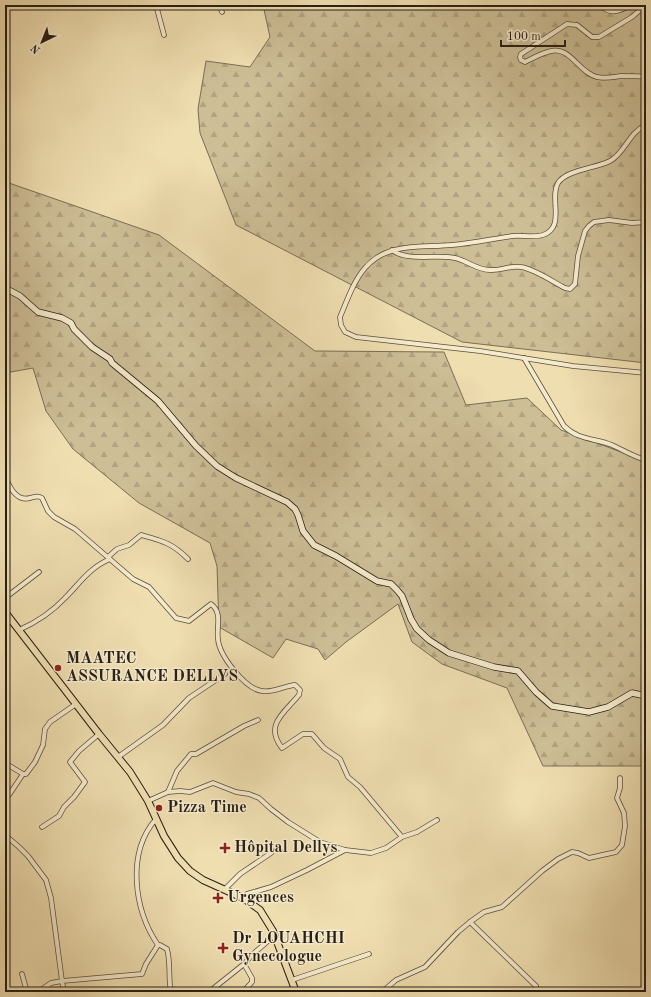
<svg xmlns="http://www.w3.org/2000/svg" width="651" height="997" font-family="'Old Standard TT',serif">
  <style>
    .forest { fill: url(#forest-firs); stroke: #7a6e56 }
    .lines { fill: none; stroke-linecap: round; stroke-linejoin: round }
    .street-casing { stroke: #594f3c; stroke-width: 5.5 }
    .secondary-casing { stroke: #271f16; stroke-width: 7 }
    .primary-casing { stroke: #271f16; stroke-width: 8 }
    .street { stroke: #f5eacc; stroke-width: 4 }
    .secondary { stroke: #f5eacc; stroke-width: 5.5 }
    .primary { stroke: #efdeb0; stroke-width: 6 }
    .poi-dot { fill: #8f2418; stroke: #f5eacc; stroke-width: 1.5 }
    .labels { text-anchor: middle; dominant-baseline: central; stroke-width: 3; stroke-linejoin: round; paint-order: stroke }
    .poi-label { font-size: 16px; font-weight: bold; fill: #271f16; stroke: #f5eacc; text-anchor: start }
  </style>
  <defs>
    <pattern id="forest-firs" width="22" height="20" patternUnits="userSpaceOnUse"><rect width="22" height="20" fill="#cdbe96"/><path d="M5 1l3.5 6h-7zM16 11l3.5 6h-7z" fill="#b0a381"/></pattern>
  </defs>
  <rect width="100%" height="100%" fill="#efdeb0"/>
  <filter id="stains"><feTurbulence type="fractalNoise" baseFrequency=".005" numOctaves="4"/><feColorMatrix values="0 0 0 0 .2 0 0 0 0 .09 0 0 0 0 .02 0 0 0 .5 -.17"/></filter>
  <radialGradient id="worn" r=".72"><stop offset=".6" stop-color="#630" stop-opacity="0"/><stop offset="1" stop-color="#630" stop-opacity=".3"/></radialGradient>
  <g class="forest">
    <path d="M 263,5 L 646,5 L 646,363 L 462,342 L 236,225 L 200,133 L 198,109 L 206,61 L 250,67 L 270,37 Z"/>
    <path d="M 5,183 L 9,183 L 159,235 L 315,351 L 444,352 L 466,405 L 527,398 L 561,430 L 646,461 L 646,766 L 543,766 L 507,688 L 442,664 L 412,642 L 398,604 L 346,642 L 325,660 L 318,649 L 286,639 L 273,658 L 219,627 L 217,566 L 210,543 L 139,503 L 73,449 L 46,411 L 33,368 L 5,373 Z"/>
  </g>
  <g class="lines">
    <defs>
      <g id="street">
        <path d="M 156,5 L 164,35"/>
        <path d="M 219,5 L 222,12"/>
        <path d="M 599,5 C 611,15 618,12 631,5"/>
        <path d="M 646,5 L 632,17 L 599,37 L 592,37 L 577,25 L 567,24 L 521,54 L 520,57 L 521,60 L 525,62 C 533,58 542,53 551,51 C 570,46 579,73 597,77 C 605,79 613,77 621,76 C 630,76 638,76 646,77"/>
        <path d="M 646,125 C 628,133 626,152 610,161 C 597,168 566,170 558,183 C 549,198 566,227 543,235 C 534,238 522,235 513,236 C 492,239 473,243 452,245 C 421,248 387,242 365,268 C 353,282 347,301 340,317 L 341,325 L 345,332 L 356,337 L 480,351 L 573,366 L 646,373"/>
        <path d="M 392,250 C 407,262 437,254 455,258 C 468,261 477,270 490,270 C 501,271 510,265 521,267 C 535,269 553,282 565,288 L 570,289 L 575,284 L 578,256 L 585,231 L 589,226 L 594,222 L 609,220 L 632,223 L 646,222"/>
        <path d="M 524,358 L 564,426 C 578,440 594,438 612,445 C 623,450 634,457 646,460"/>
        <path d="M 5,476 C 9,486 16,502 30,498 C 35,497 37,495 42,498 L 48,511 L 54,517 L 75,529 L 133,579 L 149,587 L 176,618 L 189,621 L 211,604 C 223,613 216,627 218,639 C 219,655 245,689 262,691 C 273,693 284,686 295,685 L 300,690 L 299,695 C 284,713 264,725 282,748 L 303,734 L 312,734 L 324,748 L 340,759 L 348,777 L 360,787 L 402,837"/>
        <path d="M 108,557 L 117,549 L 129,545 L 141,535 C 163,541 172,543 188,559"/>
        <path d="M 5,598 L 39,572"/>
        <path d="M 19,630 C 37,622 52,612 65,598 C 80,583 89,568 110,559"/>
        <path d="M 118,757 L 163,725 L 189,698 L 225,674"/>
        <path d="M 5,763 L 23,774"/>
        <path d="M 168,792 L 180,791 L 190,792 L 213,783 L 236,792 L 249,794 L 259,798 L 271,809 L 288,822 L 320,842 L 345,850"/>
        <path d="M 9,795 L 23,774 L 26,774 L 35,762 L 43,745 L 45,729 L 50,722 L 76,704"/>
        <path d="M 148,801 L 168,792 L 177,771 L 191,754 L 196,754 L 244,726 L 258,720"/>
        <path d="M 156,819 C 126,853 134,910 158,945"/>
        <path d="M 42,827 L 59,816 L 64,807 L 74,797 L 85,782 L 70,762 L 79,751 L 99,734"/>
        <path d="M 5,835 L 19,847 L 28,856 L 46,880 L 51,898 L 62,981 L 51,983 L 38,992"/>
        <path d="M 224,890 L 240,874 L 271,853"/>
        <path d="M 243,898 L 247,894 L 271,887 L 307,870 L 345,850 L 371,853 L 386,848 L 402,837 L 417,832 L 437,820"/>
        <path d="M 470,922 L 536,986"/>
        <path d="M 22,974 L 27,992"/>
        <path d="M 292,980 L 369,954"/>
        <path d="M 64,992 L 62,981 L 142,974 L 146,964 L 158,945 L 160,945 L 167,949 C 171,963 168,978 171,992"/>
        <path d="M 209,992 L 244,964 L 253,954 L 275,935"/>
        <path d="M 243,992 L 252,982 L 252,978 L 244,964"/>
        <path d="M 382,992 L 396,980 L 425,967 L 458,932 L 470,922 L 484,912 L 502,907 L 542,871 L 558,859 L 572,852 L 578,853 L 589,858 L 616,852 L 622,845 L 625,826 L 624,813 L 617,798 L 620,788 L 620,778"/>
        <path d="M 640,992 L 646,984"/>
      </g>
      <path id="secondary" d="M 5,288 L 20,296 L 38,312 L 62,318 L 71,323 L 74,329 L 92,347 L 110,359 L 112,363 L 158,401 L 196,446 L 217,466 L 236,478 L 287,502 L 295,509 L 298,515 L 303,531 L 314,545 L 336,556 L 377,581 L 391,584 L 397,590 L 402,596 L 411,619 L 417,629 L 429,640 L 449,653 L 494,667 L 518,671 L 536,692 L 552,706 L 589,712 L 608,707 L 632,693 L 646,696"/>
      <path id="primary" d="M 5,612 L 99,734 L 130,772 L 148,801 L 164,836 L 178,858 L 190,871 L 203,880 L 243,898 L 260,910 L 273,931 L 296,992"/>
    </defs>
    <use href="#street" class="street-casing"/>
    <use href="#secondary" class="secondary-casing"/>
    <use href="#primary" class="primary-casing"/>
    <use href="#street" class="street"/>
    <use href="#secondary" class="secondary"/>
    <use href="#primary" class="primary"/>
  </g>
  <g class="poi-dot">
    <circle cx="58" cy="668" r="4"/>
    <circle cx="159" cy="808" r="4"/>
    <path d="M223 842h4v4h4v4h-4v4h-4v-4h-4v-4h4z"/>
    <path d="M216 892h4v4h4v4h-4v4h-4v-4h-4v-4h4z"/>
    <path d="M221 942h4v4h4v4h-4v4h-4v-4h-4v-4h4z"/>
  </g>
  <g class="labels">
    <g class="poi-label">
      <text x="66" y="659">MAATEC<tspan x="66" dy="18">ASSURANCE DELLYS</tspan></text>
      <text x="167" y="808">Pizza Time</text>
      <text x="234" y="848">Hôpital Dellys</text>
      <text x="227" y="898">Urgences</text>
      <text x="232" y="939">Dr LOUAHCHI<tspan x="232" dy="18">Gynecologue</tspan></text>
    </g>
  </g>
  <rect width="651" height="997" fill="none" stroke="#efdeb0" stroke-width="20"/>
  <rect x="6" y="6" width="639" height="985" fill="none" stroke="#271f16" stroke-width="2"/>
  <rect x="10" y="10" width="631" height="977" fill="none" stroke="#271f16"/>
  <g transform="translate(42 42) rotate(223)" stroke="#f5eacc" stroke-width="3" paint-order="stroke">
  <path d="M0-3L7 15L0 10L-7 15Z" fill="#271f16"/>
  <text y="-6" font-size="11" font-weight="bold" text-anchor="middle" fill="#271f16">N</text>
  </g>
  <path d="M501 40v6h64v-6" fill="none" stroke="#271f16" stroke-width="2"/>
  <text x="507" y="40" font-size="12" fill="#271f16" stroke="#f5eacc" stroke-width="3" paint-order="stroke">100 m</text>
  <rect width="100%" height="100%" filter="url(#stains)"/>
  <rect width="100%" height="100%" fill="url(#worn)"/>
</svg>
